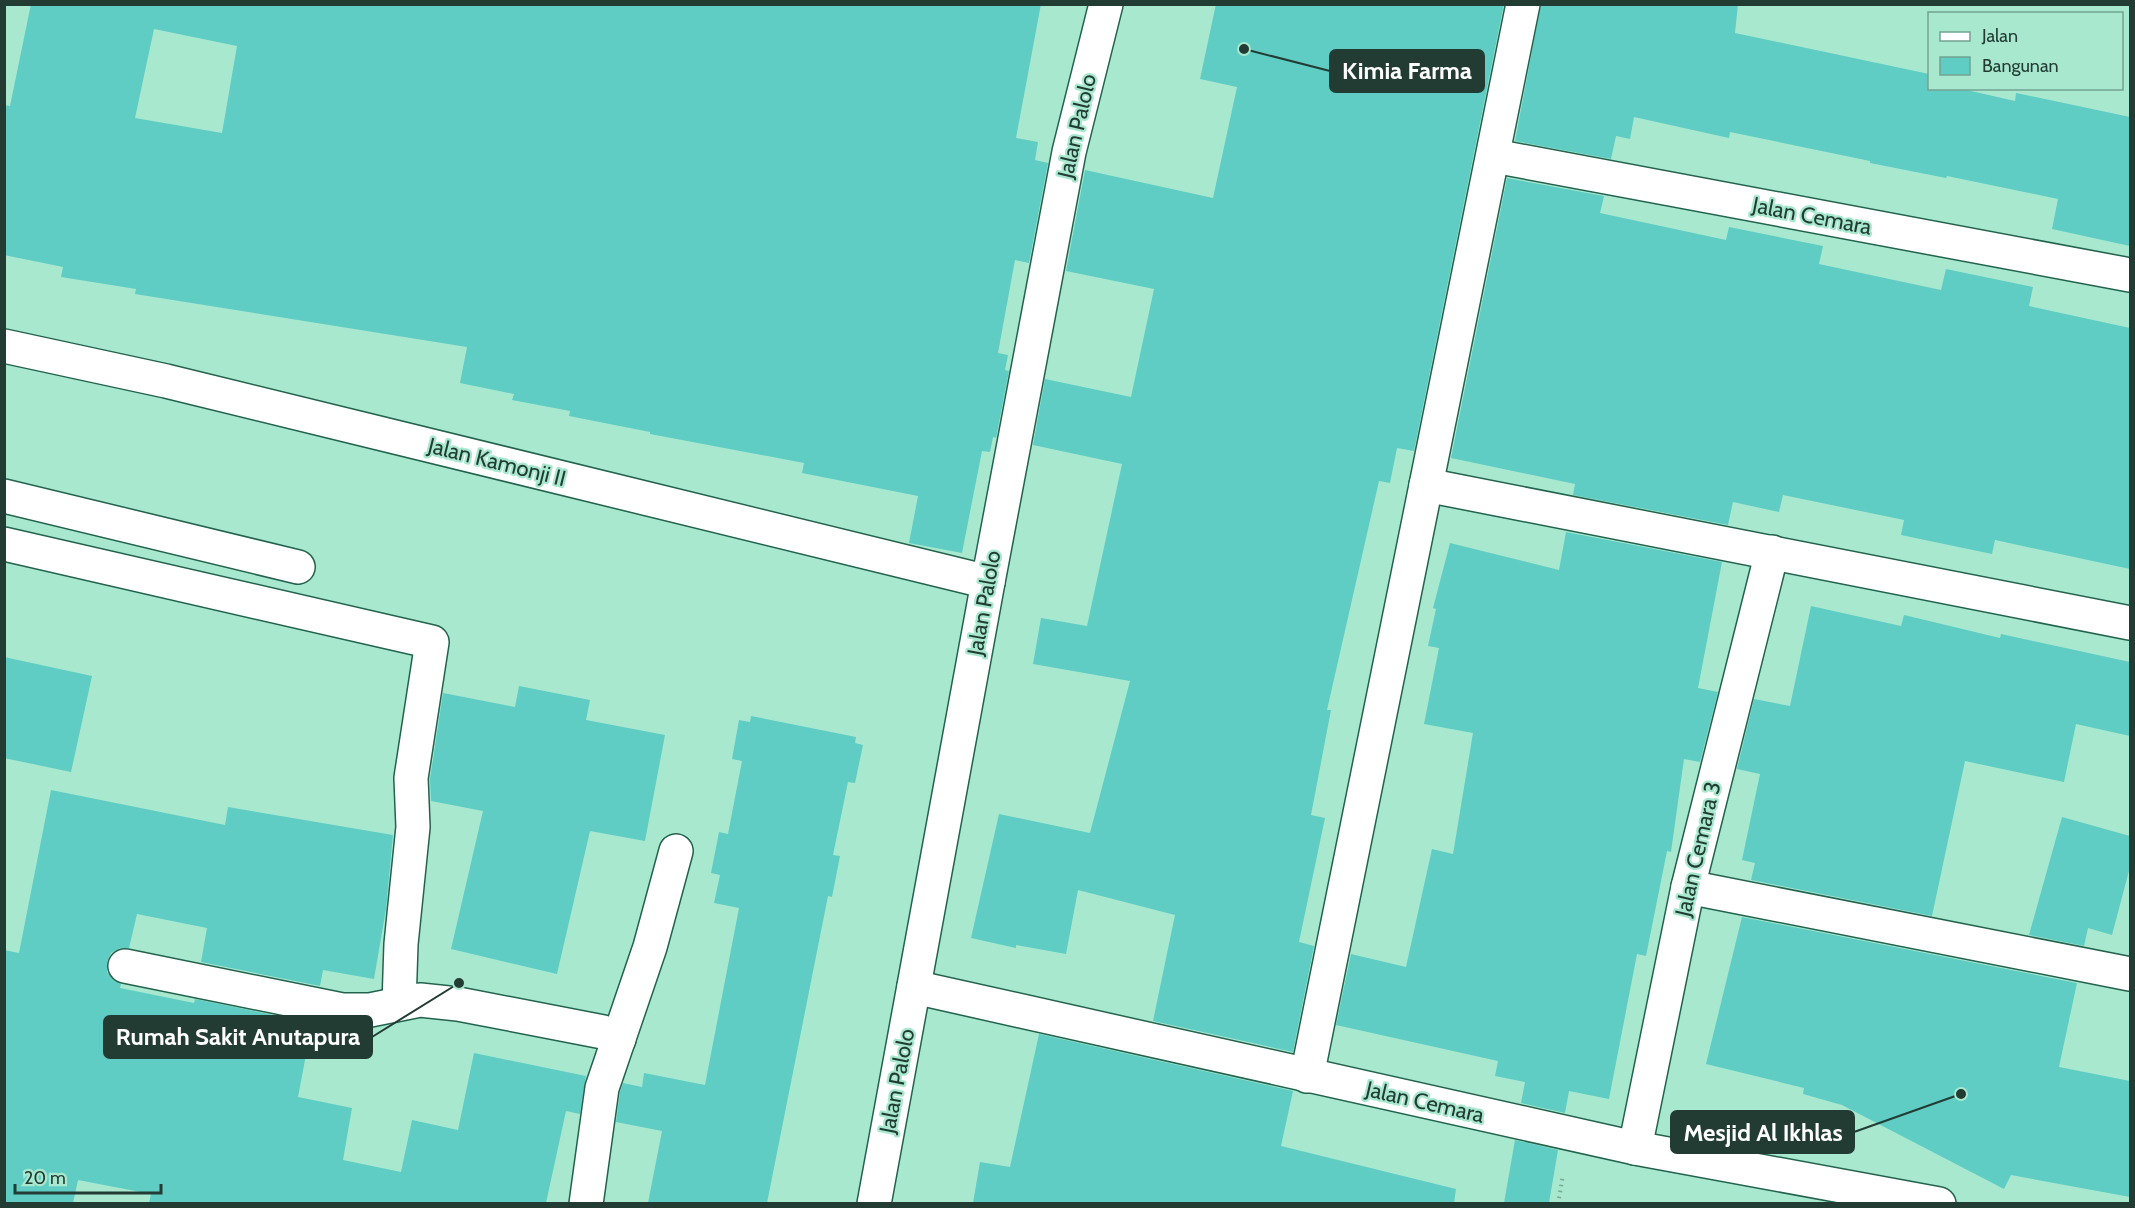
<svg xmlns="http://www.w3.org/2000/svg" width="2135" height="1208" font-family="Cabin,sans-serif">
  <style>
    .building { fill: #5fcdc4; fill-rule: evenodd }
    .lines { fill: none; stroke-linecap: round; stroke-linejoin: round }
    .minor-casing { stroke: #23634e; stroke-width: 36 }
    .path { stroke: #77a996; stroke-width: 4; stroke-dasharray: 1.5 4.5; stroke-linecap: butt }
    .minor { stroke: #fff; stroke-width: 33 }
    .labels { text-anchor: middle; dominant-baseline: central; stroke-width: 4.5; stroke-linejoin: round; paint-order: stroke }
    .street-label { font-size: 22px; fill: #223c33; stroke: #a8e8cf }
    .leader { fill: none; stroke: #223c33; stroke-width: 2 }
    .callout-dot { fill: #223c33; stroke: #a8e8cf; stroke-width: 2 }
    .callout { fill: #223c33; stroke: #223c33; stroke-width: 2 }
    .callout-label { font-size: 24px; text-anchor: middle; font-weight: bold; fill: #fff }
  </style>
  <rect width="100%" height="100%" fill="#a8e8cf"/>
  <g class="building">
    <path d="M 31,4 L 1041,4 L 1016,138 L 1038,142 L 1035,160 L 1048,163 L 1029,263 L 1015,260 L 998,353 L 1008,355 L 1005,370 L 1009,371 L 996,438 L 993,437 L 990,452 L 982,451 L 962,553 L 909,543 L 918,496 L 802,473 L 804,463 L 650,434 L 650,432 L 569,416 L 570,411 L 512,400 L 514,394 L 460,383 L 467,347 L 135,294 L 136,289 L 61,277 L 63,267 L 4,255 L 4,105 L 10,106 ZM 154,29 L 237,46 L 222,133 L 135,118 Z"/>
    <path d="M 1216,4 L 1504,4 L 1414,451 L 1397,448 L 1390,483 L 1379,481 L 1327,710 L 1331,710 L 1311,815 L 1325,818 L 1299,942 L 1314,946 L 1293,1052 L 1153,1021 L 1175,915 L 1078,890 L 1066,954 L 1016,945 L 1016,948 L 971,938 L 999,814 L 1090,833 L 1130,681 L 1033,664 L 1041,618 L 1087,626 L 1122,464 L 1033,445 L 1045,379 L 1131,397 L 1154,289 L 1066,271 L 1085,170 L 1213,198 L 1237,87 L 1200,79 Z"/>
    <path d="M 1541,4 L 1738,4 L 1735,33 L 1929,74 L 1929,88 L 1958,88 L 2015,101 L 2016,93 L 2130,117 L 2130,246 L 2052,229 L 2058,199 L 1947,176 L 1946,178 L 1870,163 L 1870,161 L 1730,132 L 1729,138 L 1634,117 L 1630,139 L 1616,136 L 1611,159 L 1515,141 Z"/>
    <path d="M 1507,178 L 1604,196 L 1600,213 L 1726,240 L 1729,227 L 1823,246 L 1819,264 L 1941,290 L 1946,269 L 2033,287 L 2029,306 L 2130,328 L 2130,569 L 1995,540 L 1992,554 L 1901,535 L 1904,520 L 1783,495 L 1779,512 L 1733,502 L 1728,525 L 1573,495 L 1575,484 L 1451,458 Z"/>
    <path d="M 1566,532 L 1722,562 L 1698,688 L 1718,692 L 1700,762 L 1684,759 L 1671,852 L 1667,851 L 1646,956 L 1637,954 L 1609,1099 L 1569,1091 L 1565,1113 L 1521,1103 L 1525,1082 L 1495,1076 L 1498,1061 L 1336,1025 L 1351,954 L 1406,967 L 1432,849 L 1453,854 L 1473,733 L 1424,724 L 1439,648 L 1428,646 L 1436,609 L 1433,608 L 1450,543 L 1559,570 Z"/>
    <path d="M 1811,606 L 1901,626 L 1904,615 L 2000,638 L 2001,634 L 2130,662 L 2130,736 L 2076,724 L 2064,782 L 1965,761 L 1932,916 L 1751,880 L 1755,863 L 1742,860 L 1760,774 L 1737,769 L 1754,699 L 1790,706 Z"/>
    <path d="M 4,657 L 92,676 L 71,772 L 4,758 Z"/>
    <path d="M 519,686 L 590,700 L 586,720 L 665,735 L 645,841 L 590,831 L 557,974 L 451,949 L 483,811 L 431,801 L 430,779 L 443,693 L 515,707 Z"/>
    <path d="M 751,716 L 856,737 L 855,743 L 863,745 L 855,783 L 848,782 L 833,855 L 840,856 L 832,897 L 828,896 L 767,1203 L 648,1203 L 662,1131 L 616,1122 L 620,1092 L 623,1083 L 642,1087 L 644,1073 L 705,1085 L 739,908 L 714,903 L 720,875 L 711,873 L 719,832 L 728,834 L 742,761 L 732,759 L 739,720 L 750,722 Z"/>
    <path d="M 51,790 L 225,825 L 228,807 L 393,835 L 386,909 L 374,979 L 323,970 L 320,986 L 201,962 L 207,928 L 137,914 L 129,948 L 120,948 L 111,953 L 107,962 L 107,972 L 113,980 L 121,984 L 120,988 L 194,1003 L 195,999 L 312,1023 L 298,1097 L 352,1108 L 343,1160 L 401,1172 L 412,1120 L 458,1130 L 474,1053 L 586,1076 L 580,1114 L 566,1111 L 546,1203 L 149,1203 L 151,1194 L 78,1180 L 73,1203 L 4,1203 L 4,950 L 19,953 Z"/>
    <path d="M 2062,817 L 2130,836 L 2130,867 L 2112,935 L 2088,928 L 2084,946 L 2029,935 Z"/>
    <path d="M 1742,917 L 2077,983 L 2059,1067 L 2130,1081 L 2130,1197 L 2011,1175 L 2004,1189 L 1842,1105 L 1803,1094 L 1804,1088 L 1706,1064 Z"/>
    <path d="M 1039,1034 L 1293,1091 L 1281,1146 L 1456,1189 L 1454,1203 L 973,1203 L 980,1162 L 1010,1167 Z"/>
    <path d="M 1515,1140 L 1558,1150 L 1549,1203 L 1504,1203 Z"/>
  </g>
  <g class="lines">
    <defs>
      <g id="minor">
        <path d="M 1494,156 L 2130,275"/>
        <path d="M 4,346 L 166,381 L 988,582"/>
        <path d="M 1426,485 L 2130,623"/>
        <path d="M 4,496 L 298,567"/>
        <path d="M 4,544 L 432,642 L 411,778 L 413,827 L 401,944 L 399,1004"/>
        <path d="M 1688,887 L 2130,974"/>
        <path d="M 125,966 L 342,1010 L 370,1010 L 420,1000 L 458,1004 L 603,1032 L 619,1039"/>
        <path d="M 914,987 L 1635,1148 L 1939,1204"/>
        <path d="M 1307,1076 L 1523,4"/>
        <path d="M 1635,1148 L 1688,887 L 1772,552"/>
        <path d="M 586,1204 L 602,1088 L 650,947 L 676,851"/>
        <path d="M 874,1204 L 988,582 L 1069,152 L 1106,4"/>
      </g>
    </defs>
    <use href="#minor" class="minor-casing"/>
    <path class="path" d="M 1558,1204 L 1563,1175"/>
    <use href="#minor" class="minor"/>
  </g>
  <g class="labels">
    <g class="street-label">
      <text transform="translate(1077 126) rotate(-77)">Jalan Palolo</text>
      <text transform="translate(1812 216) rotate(11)">Jalan Cemara</text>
      <text transform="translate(497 462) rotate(14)">Jalan Kamonji II</text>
      <text transform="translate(984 603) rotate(-80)">Jalan Palolo</text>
      <text transform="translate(1698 849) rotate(-77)">Jalan Cemara 3</text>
      <text transform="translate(897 1081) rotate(-79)">Jalan Palolo</text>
      <text transform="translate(1425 1102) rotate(13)">Jalan Cemara</text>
    </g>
  </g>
  <path class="leader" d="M1244 49L1330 71M459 983L372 1037M1961 1094L1854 1132"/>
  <g class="callout-dot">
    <circle cx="1244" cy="49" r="6"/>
    <circle cx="459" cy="983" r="6"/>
    <circle cx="1961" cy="1094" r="6"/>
  </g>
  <g class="callout">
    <rect x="1330" y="50" width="154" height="42" rx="6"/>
    <rect x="104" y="1016" width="268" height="42" rx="6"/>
    <rect x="1671" y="1111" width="183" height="42" rx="6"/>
  </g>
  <g class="callout-label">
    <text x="1407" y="79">Kimia Farma</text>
    <text x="238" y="1045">Rumah Sakit Anutapura</text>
    <text x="1763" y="1141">Mesjid Al Ikhlas</text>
  </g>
  <rect width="2135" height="1208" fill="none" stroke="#223c33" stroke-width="12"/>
  <rect x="1928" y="12" width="195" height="78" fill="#a8e8cf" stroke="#72a391" stroke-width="1.5"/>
  <rect x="1940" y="32" width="30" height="9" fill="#ffffff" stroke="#72a391" stroke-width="1.5"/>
  <text x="1982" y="42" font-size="18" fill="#223c33">Jalan</text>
  <rect x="1940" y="57" width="30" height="18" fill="#5fcdc4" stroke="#72a391" stroke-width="1.5"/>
  <text x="1982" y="72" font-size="18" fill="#223c33">Bangunan</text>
  <path d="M15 1184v9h146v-9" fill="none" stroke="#223c33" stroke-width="3"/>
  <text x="24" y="1184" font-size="18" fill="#223c33" stroke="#a8e8cf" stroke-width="4.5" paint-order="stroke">20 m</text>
</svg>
